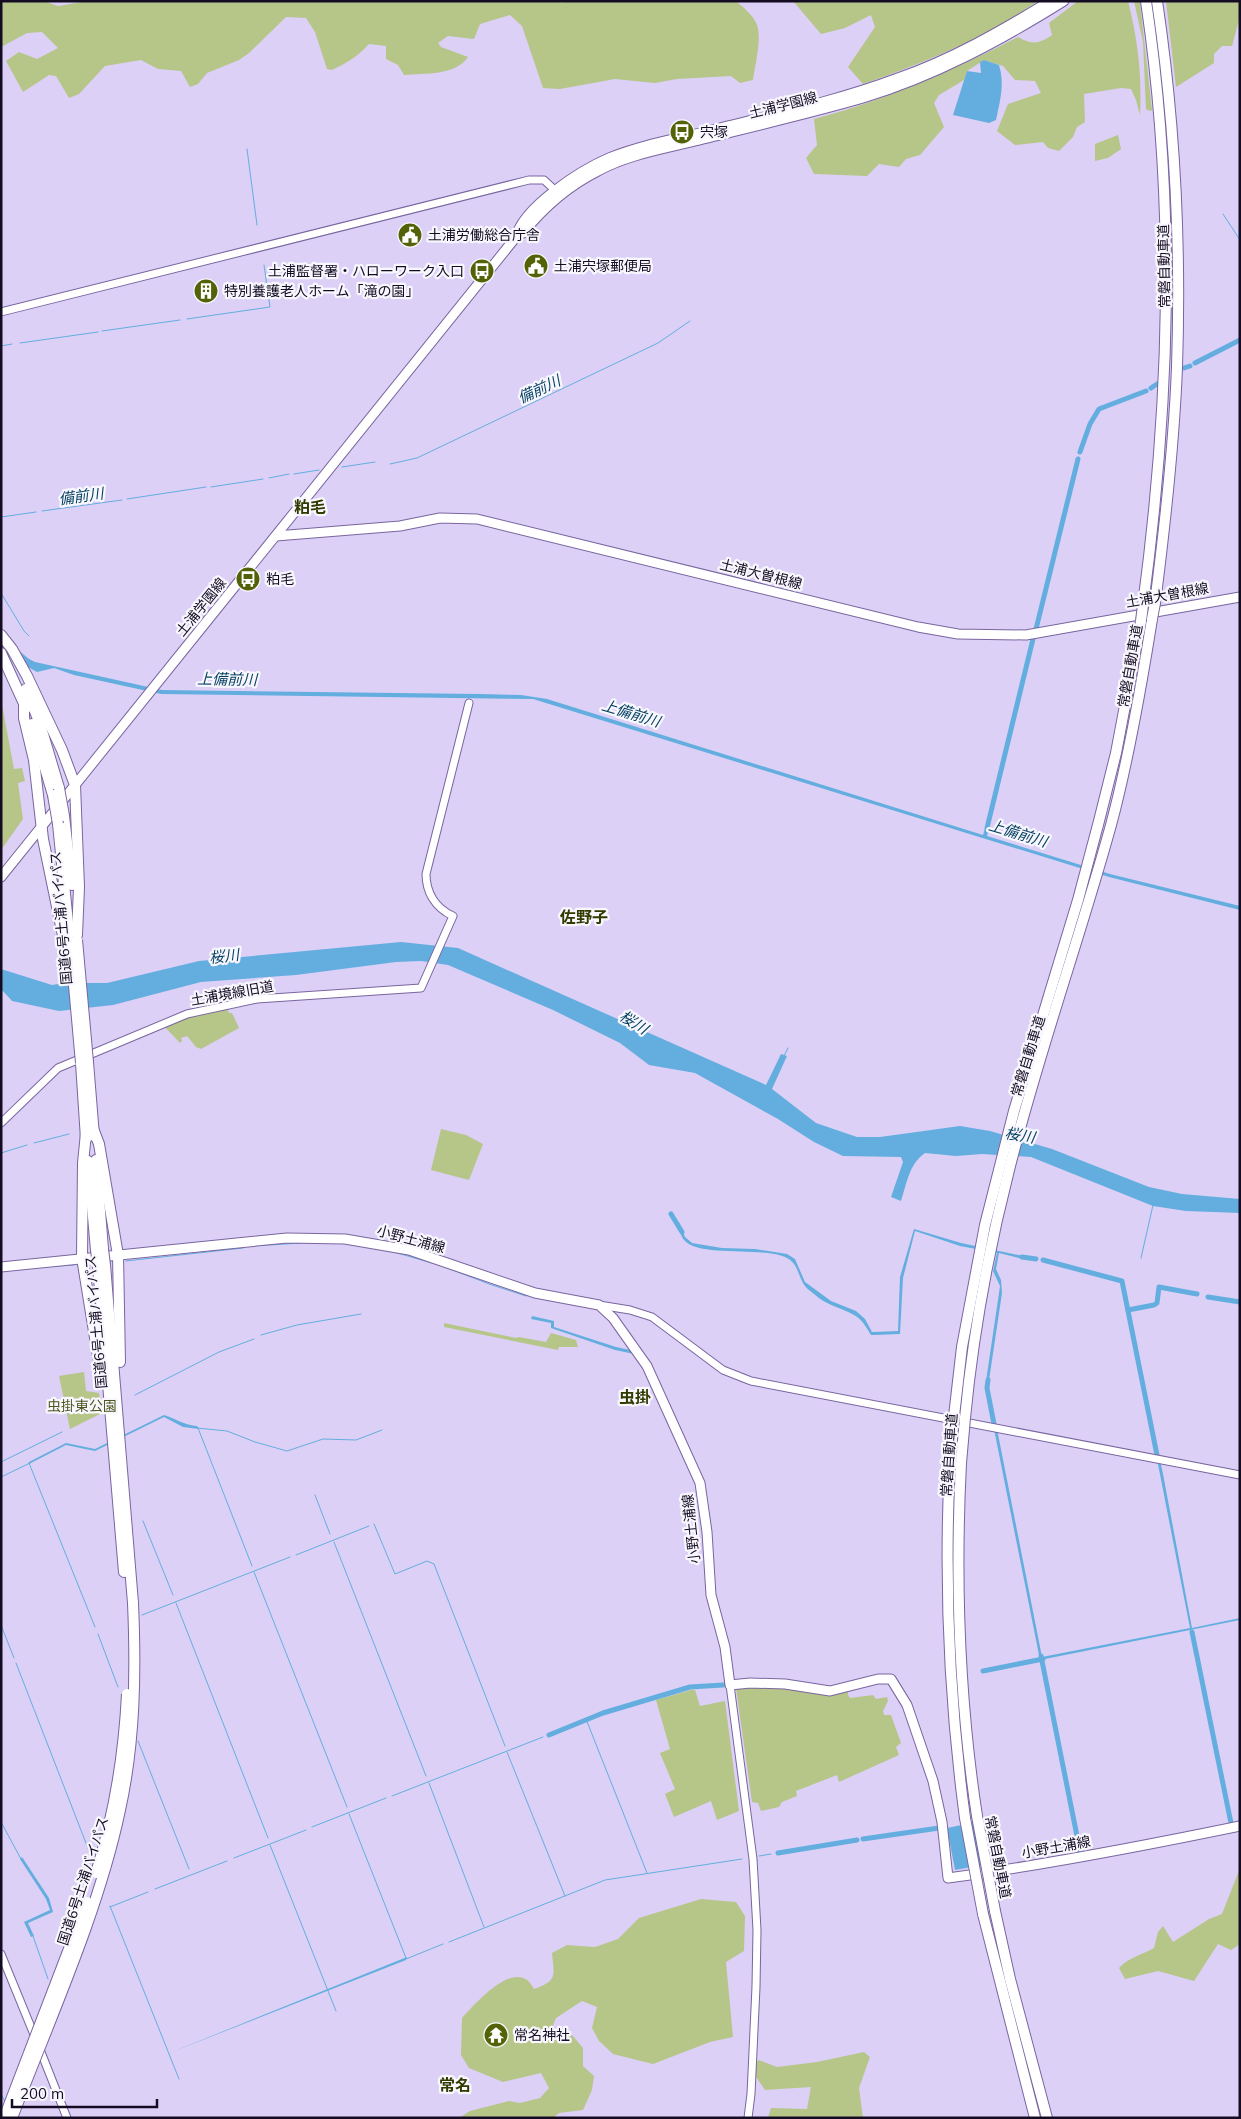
<svg xmlns="http://www.w3.org/2000/svg" width="1241" height="2119" font-family="Mulish,'Noto Sans JP',sans-serif">
  <style>
    .green { fill: #b6c588 }
    .water { fill: #64aedf }
    .lines { fill: none; stroke-linecap: round; stroke-linejoin: round }
    .stream { stroke: #64aedf; stroke-width: 1 }
    .canal { stroke: #64aedf; stroke-width: 5 }
    .minor-casing { stroke: #79659f; stroke-width: 9 }
    .major-casing { stroke: #79659f; stroke-width: 11 }
    .highway-casing { stroke: #79659f; stroke-width: 12 }
    .minor { stroke: #fff; stroke-width: 7 }
    .major { stroke: #fff; stroke-width: 9 }
    .highway { stroke: #fff; stroke-width: 10 }
    .highway-bridge-casing { stroke: #79659f; stroke-width: 12; stroke-linecap: butt }
    .highway-bridge { stroke: #fff; stroke-width: 10 }
    .labels { text-anchor: middle; dominant-baseline: central; stroke-width: 4.5; stroke-linejoin: round; paint-order: stroke }
    .street-label { font-size: 14px; fill: #140c22; stroke: #f9f7fe }
    .poi-label { font-size: 14px; fill: #140c22; stroke: #f9f7fe; text-anchor: start }
    .park-label { font-size: 14px; fill: #4d5821; stroke: #f9f7fe }
    .water-label { font-size: 15px; font-style: italic; fill: #003f5f; stroke: #f9f7fe }
    .quarter-label { font-size: 16px; font-weight: bold; fill: #313b00; stroke: #f9f7fe }
  </style>
  <rect width="100%" height="100%" fill="#dcd0f7"/>
  <g class="green">
    <path d="M 1,1 L 43,1 L 58,6 L 88,1 L 559,1 L 562,3 L 566,1 L 736,1 C 743,7 754,16 757,25 C 762,39 755,65 753,80 L 740,83 L 731,76 L 677,79 L 655,83 L 615,79 L 560,89 L 543,88 L 522,26 L 510,15 L 480,24 L 474,39 L 448,36 L 438,43 L 441,47 L 468,57 C 455,76 425,73 404,75 L 398,65 L 386,59 L 386,46 L 369,44 C 358,56 347,63 332,70 L 327,69 L 315,32 L 306,18 L 286,17 L 249,53 L 239,60 L 207,73 L 198,84 L 190,87 L 181,71 L 158,69 L 141,60 L 105,66 L 79,94 L 69,98 L 56,76 L 49,75 L 23,92 L 6,61 L 19,52 L 37,59 L 58,48 L 42,32 L 27,33 L 1,47 Z"/>
    <path d="M 793,1 L 1038,1 C 985,38 924,63 863,84 L 848,67 L 875,27 L 871,15 L 845,28 L 821,34 Z"/>
    <path d="M 1078,1 L 1128,1 C 1138,41 1142,74 1140,115 L 1136,100 L 1131,89 L 1121,88 L 1084,94 L 1085,122 L 1077,127 L 1073,137 L 1059,151 L 1048,148 L 1043,142 L 1015,145 L 997,131 L 1008,104 L 1041,93 L 1035,81 L 1015,80 L 1003,66 L 984,60 L 967,71 L 964,80 L 939,95 L 934,103 L 944,127 L 920,155 L 906,159 L 899,167 L 879,164 L 867,176 L 814,174 L 806,158 L 817,145 L 814,119 C 886,100 952,71 1018,37 C 1032,45 1039,44 1052,35 L 1049,23 Z"/>
    <path d="M 1134,1 L 1140,1 L 1141,12 L 1152,110 L 1150,111 L 1146,109 L 1143,42 Z"/>
    <path d="M 1166,1 L 1240,1 L 1240,16 L 1232,46 L 1222,46 L 1214,54 L 1214,63 L 1176,87 Z"/>
    <path d="M 1118,135 L 1121,149 L 1108,158 L 1095,161 L 1095,144 Z"/>
    <path d="M 1,699 L 14,769 L 22,768 L 25,781 L 18,783 L 23,819 L 1,850 Z"/>
    <path d="M 227,1007 L 229,1013 L 232,1013 L 239,1028 L 201,1049 L 196,1047 L 187,1036 L 181,1038 L 182,1041 L 180,1043 L 162,1024 Z"/>
    <path d="M 441,1129 L 466,1135 L 483,1144 L 469,1180 L 431,1170 Z"/>
    <path d="M 444,1323 L 516,1338 L 519,1337 L 546,1342 L 551,1333 L 576,1340 L 578,1347 L 559,1347 L 558,1350 L 444,1327 Z"/>
    <path d="M 84,1372 L 86,1391 L 99,1393 L 102,1413 L 70,1429 L 59,1376 Z"/>
    <path d="M 750,1685 C 760,1685 771,1685 782,1686 C 805,1689 826,1698 848,1690 L 848,1695 L 850,1698 L 873,1695 L 876,1699 L 887,1697 L 888,1701 L 883,1711 L 884,1715 L 891,1715 L 901,1743 L 896,1747 L 899,1755 L 839,1782 L 837,1775 L 796,1791 L 797,1796 L 782,1802 L 779,1807 L 761,1811 L 758,1803 L 752,1802 L 736,1688 Z"/>
    <path d="M 691,1690 L 695,1690 L 700,1706 L 725,1701 L 739,1811 L 717,1820 L 711,1801 L 674,1817 L 665,1794 L 675,1789 L 660,1753 L 670,1749 L 656,1700 Z"/>
    <path d="M 1240,1868 L 1240,1944 L 1231,1950 L 1218,1944 L 1194,1981 L 1158,1971 L 1125,1979 L 1119,1968 C 1129,1957 1142,1955 1154,1948 L 1158,1932 L 1163,1926 L 1173,1942 L 1209,1919 L 1222,1914 Z"/>
    <path d="M 701,1899 L 736,1902 L 745,1916 L 744,1951 L 726,1962 L 733,2037 L 710,2042 L 653,2064 L 613,2054 L 599,2041 L 592,2028 L 597,2007 L 582,2001 L 556,2018 L 551,2030 L 564,2040 L 572,2035 L 583,2048 L 583,2066 L 594,2076 L 592,2090 L 583,2110 L 559,2113 L 553,2118 L 459,2118 L 470,2111 L 509,2101 L 520,2103 L 540,2098 L 549,2088 L 541,2073 L 503,2082 L 469,2068 L 461,2055 L 462,2018 C 474,2005 508,1966 527,1980 C 530,1982 532,1986 534,1989 C 558,1981 554,1975 552,1953 L 567,1945 L 595,1947 L 618,1939 L 639,1918 Z"/>
    <path d="M 864,2052 L 870,2057 L 859,2088 L 863,2118 L 768,2118 L 771,2108 L 807,2109 L 811,2087 L 765,2090 L 750,2068 L 759,2060 L 777,2067 L 817,2062 Z"/>
  </g>
  <g class="water">
    <path d="M 984,60 L 999,65 C 1005,84 1000,101 996,120 L 989,123 L 953,115 L 967,71 L 981,73 L 980,62 Z"/>
    <path d="M 1,636 L 29,659 L 35,662 L 162,690 L 479,694 L 521,695 L 547,699 L 983,835 L 985,828 L 989,828 L 987,836 L 1110,874 L 1240,906 L 1240,910 L 1109,877 L 533,699 L 161,694 L 74,675 L 54,668 L 37,672 L 1,652 Z"/>
    <path d="M 401,942 L 458,948 L 766,1085 L 781,1054 L 787,1056 L 772,1089 L 816,1123 L 857,1137 L 880,1137 L 960,1126 L 990,1131 L 1052,1149 L 1149,1187 L 1182,1194 L 1240,1199 L 1240,1213 L 1186,1211 L 1153,1206 L 1031,1157 L 982,1154 L 956,1156 L 925,1153 C 909,1164 907,1183 901,1201 L 891,1197 L 903,1162 L 901,1157 L 843,1156 L 814,1142 L 778,1119 L 695,1073 L 649,1065 L 620,1043 L 553,1010 L 448,965 L 421,961 L 396,962 L 296,975 L 201,982 L 113,1005 L 59,1011 L 12,1001 L 1,989 L 1,969 L 52,985 L 64,983 L 107,983 L 199,961 Z"/>
    <path d="M 679,1222 L 685,1237 L 692,1243 L 722,1248 L 755,1249 L 787,1254 L 795,1259 L 805,1282 L 831,1301 L 856,1311 L 865,1319 L 872,1332 L 874,1332 L 898,1331 L 900,1277 L 914,1229 L 961,1243 L 1028,1257 L 1027,1260 L 999,1253 L 996,1269 L 1001,1280 L 1002,1293 L 988,1387 L 985,1388 L 1000,1286 L 993,1271 L 997,1253 L 960,1246 L 915,1231 L 903,1278 L 900,1334 L 874,1335 L 871,1335 C 866,1327 862,1319 854,1315 C 840,1307 827,1306 814,1294 C 810,1291 805,1287 803,1283 C 798,1274 797,1263 787,1258 C 764,1246 698,1258 684,1240 C 680,1235 679,1228 679,1222 Z"/>
    <path d="M 532,1316 L 554,1321 L 554,1327 L 616,1347 L 635,1351 L 634,1354 L 615,1350 L 551,1328 L 551,1323 L 531,1319 Z"/>
    <path d="M 164,1415 C 176,1419 185,1425 197,1426 L 199,1429 L 183,1427 L 164,1417 L 95,1451 L 66,1445 L 29,1464 L 29,1462 L 66,1443 L 95,1449 Z"/>
    <path d="M 993,1424 L 996,1424 L 1042,1657 L 1190,1628 L 1156,1454 L 1159,1455 L 1163,1474 L 1192,1628 L 1240,1618 L 1240,1620 L 1040,1660 Z"/>
    <path d="M 986,1820 L 989,1864 L 955,1870 L 947,1828 Z"/>
    <path d="M 22,1857 L 49,1898 L 53,1912 L 28,1923 L 34,1936 L 31,1937 L 24,1922 L 50,1910 L 46,1899 L 20,1859 Z"/>
    <path d="M 407,1957 L 406,1960 L 167,2054 Z"/>
  </g>
  <g class="lines">
    <g class="stream">
      <path d="M 247,149 L 257,225"/>
      <path d="M 1223,214 L 1240,240"/>
      <path d="M 187,319 L 270,307 L 264,265"/>
      <path d="M 102,331 L 180,320"/>
      <path d="M 20,343 L 98,332"/>
      <path d="M 1,346 L 12,344"/>
      <path d="M 390,464 L 417,458 L 658,343 L 690,321"/>
      <path d="M 342,467 L 375,462"/>
      <path d="M 294,474 L 319,470"/>
      <path d="M 269,478 L 289,474"/>
      <path d="M 211,487 L 263,479"/>
      <path d="M 127,499 L 206,487"/>
      <path d="M 42,511 L 122,500"/>
      <path d="M 1,517 L 36,512"/>
      <path d="M 1,593 L 24,631 L 29,636"/>
      <path d="M 784,1056 L 788,1048"/>
      <path d="M 34,1143 L 69,1134"/>
      <path d="M 1,1153 L 27,1145"/>
      <path d="M 342,1243 L 353,1245"/>
      <path d="M 253,1246 L 301,1243"/>
      <path d="M 394,1252 L 432,1263"/>
      <path d="M 1141,1258 L 1153,1205"/>
      <path d="M 126,1261 L 243,1248"/>
      <path d="M 442,1266 L 492,1285 L 526,1296"/>
      <path d="M 42,1267 L 74,1265"/>
      <path d="M 261,1335 L 297,1325 L 361,1314"/>
      <path d="M 135,1395 L 219,1352 L 254,1339"/>
      <path d="M 197,1428 L 227,1431 L 255,1442 L 287,1451 L 323,1439 L 356,1440 L 382,1430"/>
      <path d="M 198,1428 L 252,1566"/>
      <path d="M 1,1462 L 62,1432"/>
      <path d="M 29,1463 L 95,1627"/>
      <path d="M 1,1477 L 30,1463"/>
      <path d="M 315,1495 L 330,1534"/>
      <path d="M 143,1521 L 173,1595"/>
      <path d="M 374,1524 L 395,1574 L 427,1561 L 434,1564 L 505,1746"/>
      <path d="M 334,1542 L 426,1776"/>
      <path d="M 296,1555 L 369,1526"/>
      <path d="M 254,1572 L 347,1807"/>
      <path d="M 176,1603 L 268,1838"/>
      <path d="M 142,1615 L 290,1557"/>
      <path d="M 1,1625 L 14,1658"/>
      <path d="M 98,1634 L 118,1687"/>
      <path d="M 16,1663 L 91,1856"/>
      <path d="M 586,1719 L 647,1873"/>
      <path d="M 138,1741 L 189,1869"/>
      <path d="M 507,1752 L 565,1896"/>
      <path d="M 429,1783 L 484,1927"/>
      <path d="M 392,1796 L 543,1737"/>
      <path d="M 349,1814 L 406,1958"/>
      <path d="M 1,1822 L 21,1859"/>
      <path d="M 312,1827 L 386,1798"/>
      <path d="M 270,1845 L 336,2011"/>
      <path d="M 759,1856 L 771,1854"/>
      <path d="M 234,1858 L 306,1830"/>
      <path d="M 155,1889 L 227,1861"/>
      <path d="M 110,1906 L 179,2079"/>
      <path d="M 110,1907 L 148,1892"/>
      <path d="M 33,1936 L 48,1979"/>
      <path d="M 449,1942 L 605,1880 L 742,1859"/>
      <path d="M 406,1959 L 443,1944"/>
      <path d="M 1,2094 L 5,2102"/>
    </g>
    <g class="canal">
      <path d="M 1195,363 L 1240,340"/>
      <path d="M 1184,368 L 1190,366"/>
      <path d="M 1151,388 L 1157,384"/>
      <path d="M 1080,452 L 1090,424 L 1099,409 L 1146,391"/>
      <path d="M 1036,629 L 1078,459"/>
      <path d="M 987,828 L 1033,639"/>
      <path d="M 671,1214 L 682,1232"/>
      <path d="M 1022,1257 L 1036,1259"/>
      <path d="M 1043,1260 L 1122,1281 L 1157,1455"/>
      <path d="M 1208,1297 L 1240,1302"/>
      <path d="M 1128,1310 L 1154,1305 L 1157,1303 L 1159,1287 L 1197,1294"/>
      <path d="M 988,1380 L 987,1388 L 994,1424"/>
      <path d="M 1192,1632 L 1231,1823"/>
      <path d="M 1041,1656 L 1080,1851"/>
      <path d="M 983,1671 L 1043,1659"/>
      <path d="M 549,1735 L 603,1713 L 690,1687 L 723,1685"/>
      <path d="M 863,1839 L 939,1828"/>
      <path d="M 778,1853 L 857,1840"/>
    </g>
    <defs>
      <g id="minor">
        <path d="M 1,312 L 529,180 L 544,180 L 559,194"/>
        <path d="M 1,1123 L 58,1068 L 187,1014 L 257,999 L 421,988 L 453,916 C 435,908 426,892 426,874 L 469,703"/>
        <path d="M 599,1305 L 630,1310 L 652,1317 L 723,1370 L 751,1381 L 1240,1475"/>
        <path d="M 730,1685 L 753,1859 L 757,1930 L 756,1987 L 751,2094 L 748,2118"/>
        <path d="M 1,1954 L 35,2037"/>
        <path d="M 39,2047 L 67,2118"/>
      </g>
      <g id="major">
        <path d="M 523,233 C 544,207 568,186 598,171 C 627,155 663,149 695,141 C 751,127 808,114 863,98 C 935,76 1000,41 1064,1"/>
        <path d="M 276,536 L 400,526 L 440,518 L 477,519 L 918,627 L 958,634 L 1026,635 L 1240,597"/>
        <path d="M 1,877 L 516,237 C 523,207 581,170 609,158 C 638,146 670,140 700,133 C 766,116 834,102 898,78 C 952,59 1001,31 1050,1"/>
        <path d="M 1,1267 L 287,1238 L 345,1239 L 409,1250 L 535,1293 L 599,1305 L 613,1318 L 647,1366 L 700,1483 L 707,1532 L 711,1595 L 725,1647 L 730,1685 L 750,1683 L 785,1684 L 830,1691 L 878,1679 L 891,1679 L 907,1705 L 933,1781 L 942,1822 L 948,1878 C 1046,1865 1143,1846 1240,1826"/>
      </g>
      <g id="highway">
        <path d="M 1155,603 C 1165,525 1174,446 1177,367 C 1181,244 1175,122 1157,1"/>
        <path d="M 1143,605 C 1170,402 1176,204 1146,1"/>
        <path d="M 1,635 L 12,649 L 27,676 L 62,750 L 75,785 L 79,887 L 77,935"/>
        <path d="M 1,653 L 26,708"/>
        <path d="M 26,689 L 40,724 L 59,788"/>
        <path d="M 24,702 L 24,718 L 34,760 L 43,839 L 67,955"/>
        <path d="M 32,724 L 53,795"/>
        <path d="M 64,816 L 72,885"/>
        <path d="M 58,824 L 69,933"/>
        <path d="M 88,1062 L 94,1136"/>
        <path d="M 81,1063 L 86,1139"/>
        <path d="M 94,1131 L 99,1144 L 118,1255 L 120,1362"/>
        <path d="M 86,1133 L 83,1163 L 82,1258 L 100,1368"/>
        <path d="M 96,1160 L 103,1249"/>
        <path d="M 88,1161 L 96,1250"/>
        <path d="M 105,1265 L 133,1603"/>
        <path d="M 98,1266 L 124,1572"/>
        <path d="M 954,1416 L 962,1347 L 985,1225 L 1014,1111 L 1078,900 L 1099,821 L 1116,753 L 1141,621"/>
        <path d="M 965,1418 C 973,1335 988,1252 1009,1170 C 1038,1054 1079,941 1111,825 C 1129,758 1141,688 1152,619"/>
        <path d="M 950,1461 C 944,1581 949,1699 965,1818"/>
        <path d="M 961,1463 C 955,1582 959,1699 977,1816"/>
        <path d="M 995,1911 L 1010,1979 L 1047,2118"/>
        <path d="M 983,1914 L 1035,2118"/>
      </g>
    </defs>
    <use href="#minor" class="minor-casing"/>
    <use href="#major" class="major-casing"/>
    <use href="#highway" class="highway-casing"/>
    <use href="#minor" class="minor"/>
    <use href="#major" class="major"/>
    <use href="#highway" class="highway"/>
    <defs>
      <g id="highway-bridge">
        <path d="M 1152,619 L 1155,603"/>
        <path d="M 1141,621 L 1143,605"/>
        <path d="M 59,788 L 64,816"/>
        <path d="M 53,795 L 58,824"/>
        <path d="M 77,940 L 88,1062"/>
        <path d="M 70,941 L 81,1063"/>
        <path d="M 103,1249 L 105,1265"/>
        <path d="M 96,1250 L 98,1266"/>
        <path d="M 950,1461 L 954,1416"/>
        <path d="M 961,1463 L 965,1418"/>
        <path d="M 977,1816 L 995,1911"/>
        <path d="M 965,1818 L 983,1914"/>
        <path d="M 96,1873 C 114,1815 124,1755 127,1694"/>
        <path d="M 4,2118 L 87,1902"/>
        <path d="M 12,2118 C 50,2018 98,1914 120,1810 C 135,1742 136,1672 133,1603"/>
      </g>
    </defs>
    <use href="#highway-bridge" class="highway-bridge-casing"/>
    <use href="#highway-bridge" class="highway-bridge"/>
  </g>
  <defs>
    <symbol id="bus-disc" viewBox="-11 -11 22 22"><circle r="9.5" fill="#536206" stroke="#f9f7fe"/><path d="M-5-6H5V4H4V6H2V4H-2V6H-4V4H-5ZM-3.5-4V0h7V-4ZM-3.5 1.2v1.5H-2V1.2ZM2 1.2v1.5H3.5V1.2Z" fill="#fff"/></symbol>
    <symbol id="civic-disc" viewBox="-11 -11 22 22"><circle r="9.5" fill="#536206" stroke="#f9f7fe"/><path d="M-.6-6.5H3V-4.5H.6V-3L4-1V1h2V6H-6V1h2V-1L-.6-3ZM-1.2 2.5V6h2.4V2.5Z" fill="#fff"/></symbol>
    <symbol id="building-disc" viewBox="-11 -11 22 22"><circle r="9.5" fill="#536206" stroke="#f9f7fe"/><path d="M-4-6H4V6H1V3H-1V6H-4ZM-2.5-4.3h1.7v1.8h-1.7ZM.8-4.3h1.7v1.8H.8ZM-2.5-1h1.7V.8h-1.7ZM.8-1h1.7V.8H.8Z" fill="#fff"/></symbol>
    <symbol id="temple-disc" viewBox="-11 -11 22 22"><circle r="9.5" fill="#536206" stroke="#f9f7fe"/><path d="M0-6L5-2H3V0L6.5 2.5H4V6H1.5V3h-3V6H-4V2.5H-6.5L-3 0V-2H-5Z" fill="#fff"/></symbol>
  </defs>
  <g fill-rule="evenodd">
    <use href="#bus-disc" x="668" y="118" width="28" height="28"/>
    <use href="#civic-disc" x="396" y="221" width="28" height="28"/>
    <use href="#civic-disc" x="522" y="252" width="28" height="28"/>
    <use href="#bus-disc" x="468" y="257" width="28" height="28"/>
    <use href="#building-disc" x="192" y="277" width="28" height="28"/>
    <use href="#bus-disc" x="234" y="565" width="28" height="28"/>
    <use href="#temple-disc" x="482" y="2021" width="28" height="28"/>
  </g>
  <g class="labels">
    <g class="street-label">
      <text transform="translate(783 105) rotate(-14)">土浦学園線</text>
      <text transform="translate(1164 266) rotate(-91)">常磐自動車道</text>
      <text transform="translate(761 574) rotate(14)">土浦大曽根線</text>
      <text transform="translate(1167 595) rotate(-10)">土浦大曽根線</text>
      <text transform="translate(201 607) rotate(-51)">土浦学園線</text>
      <text transform="translate(1130 666) rotate(-80)">常磐自動車道</text>
      <text transform="translate(61 918) rotate(-95)">国道6号土浦バイパス</text>
      <text transform="translate(232 993) rotate(-10)">土浦境線旧道</text>
      <text transform="translate(1028 1056) rotate(-73)">常磐自動車道</text>
      <text transform="translate(411 1239) rotate(15)">小野土浦線</text>
      <text transform="translate(96 1322) rotate(-95)">国道6号土浦バイパス</text>
      <text transform="translate(949 1455) rotate(-86)">常磐自動車道</text>
      <text transform="translate(691 1529) rotate(-96)">小野土浦線</text>
      <text transform="translate(1056 1847) rotate(-10)">小野土浦線</text>
      <text transform="translate(998 1857) rotate(79)">常磐自動車道</text>
      <text transform="translate(83 1881) rotate(-72)">国道6号土浦バイパス</text>
    </g>
    <g class="poi-label">
      <text x="700" y="132">宍塚</text>
      <text x="428" y="235">土浦労働総合庁舎</text>
      <text x="554" y="266">土浦宍塚郵便局</text>
      <text x="464" y="271" text-anchor="end">土浦監督署・ハローワーク入口</text>
      <text x="224" y="291">特別養護老人ホーム「滝の園」</text>
      <text x="266" y="579">粕毛</text>
      <text x="514" y="2035">常名神社</text>
    </g>
    <g class="park-label">
      <text x="82" y="1406">虫掛東公園</text>
    </g>
    <g class="water-label">
      <text transform="translate(539 389) rotate(-25)">備前川</text>
      <text transform="translate(81 496) rotate(-8)">備前川</text>
      <text transform="translate(227 679) rotate(1)">上備前川</text>
      <text transform="translate(631 713) rotate(17)">上備前川</text>
      <text transform="translate(1018 833) rotate(17)">上備前川</text>
      <text transform="translate(224 956) rotate(-7)">桜川</text>
      <text transform="translate(634 1022) rotate(32)">桜川</text>
      <text transform="translate(1020 1135) rotate(9)">桜川</text>
    </g>
    <g class="quarter-label">
      <text x="310" y="507">粕毛</text>
      <text x="584" y="917">佐野子</text>
      <text x="635" y="1397">虫掛</text>
      <text x="455" y="2085">常名</text>
    </g>
  </g>
  <rect width="1241" height="2119" fill="none" stroke="#140c22" stroke-width="5"/>
  <path d="M12 2099v8h145v-8" fill="none" stroke="#140c22" stroke-width="2.5"/>
  <text x="20" y="2099" font-size="15" fill="#140c22" stroke="#f9f7fe" stroke-width="4" paint-order="stroke">200 m</text>
</svg>
